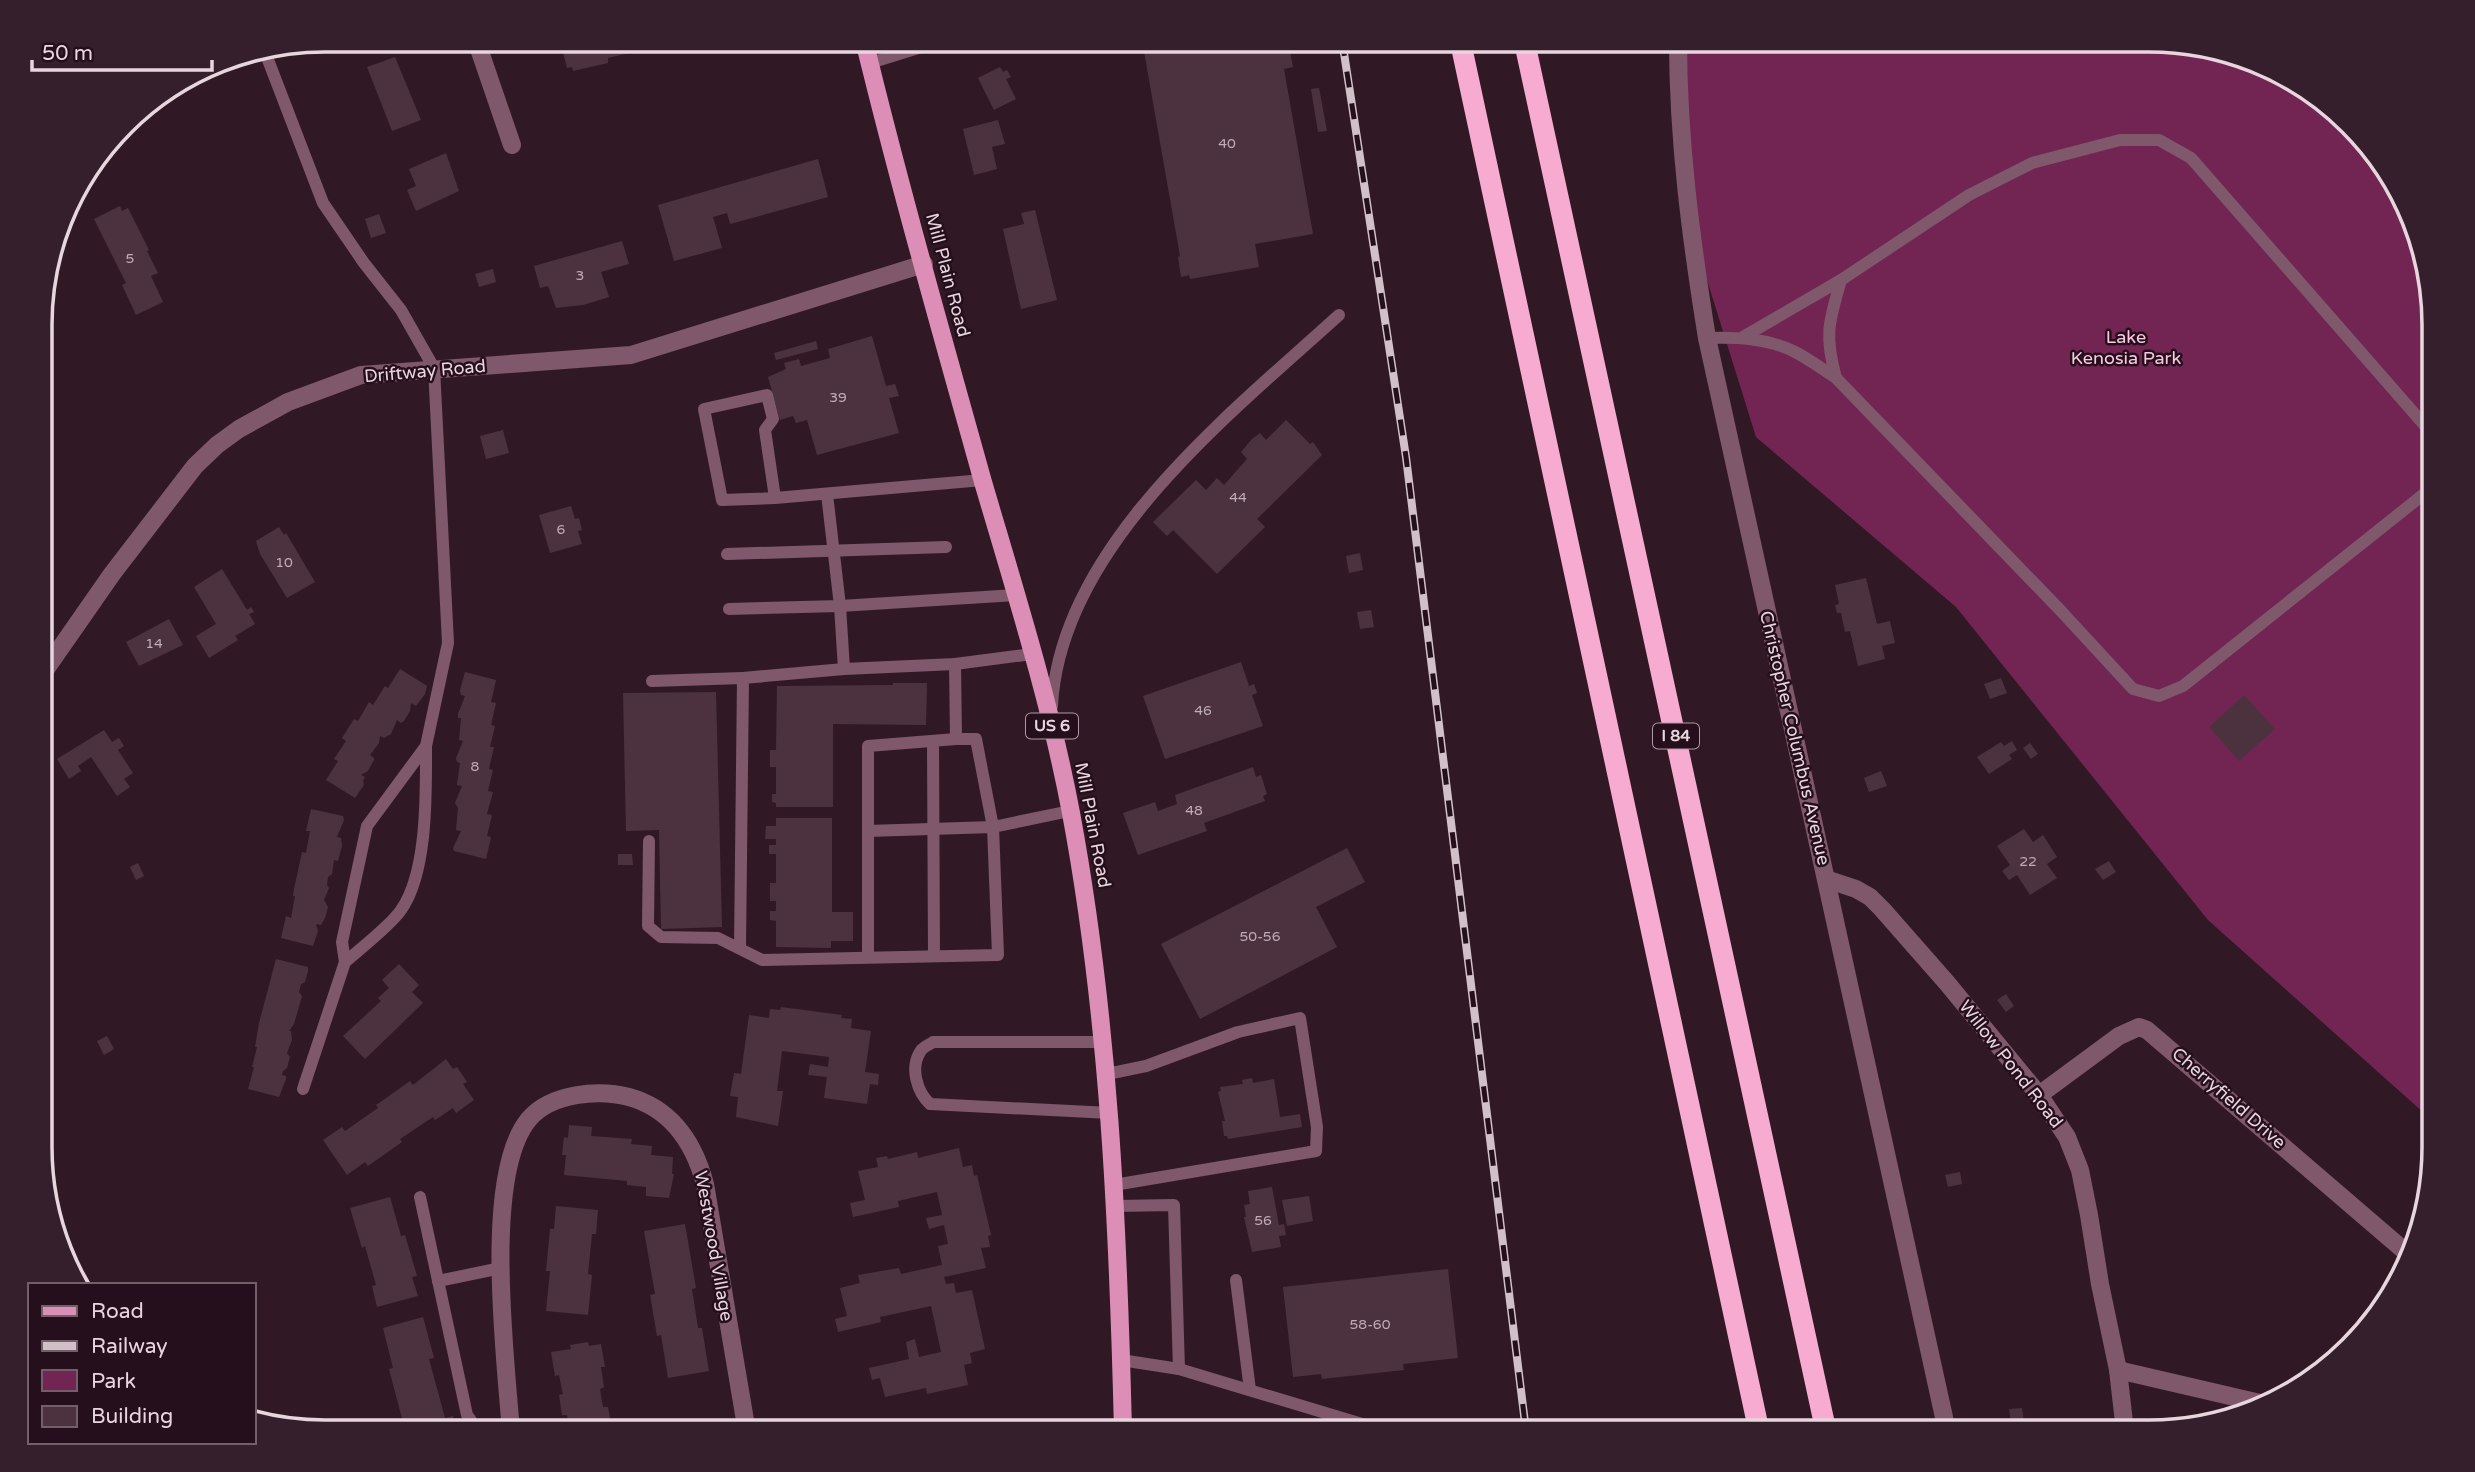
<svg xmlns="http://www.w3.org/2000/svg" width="2475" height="1472" font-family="'Varela Round',sans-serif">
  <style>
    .green { fill: #722552 }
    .building { fill: #4c323f }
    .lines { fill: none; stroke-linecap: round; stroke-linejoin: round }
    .lane { stroke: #7f586b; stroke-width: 12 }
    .street { stroke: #7f586b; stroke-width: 18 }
    .primary { stroke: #dd8eb6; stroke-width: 18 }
    .highway { stroke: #f8abd1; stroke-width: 21 }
    .rail-casing { stroke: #d2c0c9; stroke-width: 8 }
    .rail { stroke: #260f1c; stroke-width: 5; stroke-dasharray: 16; stroke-linecap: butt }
    .labels { text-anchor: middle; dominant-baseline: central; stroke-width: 5; stroke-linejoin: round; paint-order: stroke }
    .number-label { font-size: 14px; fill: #c0adb6 }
    .shield { fill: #260f1c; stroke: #ad9aa4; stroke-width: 2 }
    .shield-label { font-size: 16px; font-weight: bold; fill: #e7d6de }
    .street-label { font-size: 18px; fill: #e7d6de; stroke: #260f1c }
    .park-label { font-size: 18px; fill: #fac9e1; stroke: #260f1c }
    .rim { fill: none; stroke: #e7d6de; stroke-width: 3.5 }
  </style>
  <rect width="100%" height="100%" fill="#301925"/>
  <path class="green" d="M 1672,40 L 2149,40 L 2223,50 L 2292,79 L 2351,124 L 2396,183 L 2434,307 L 2434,1122 L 2208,920 L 1956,607 L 1756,437 L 1707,280 L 1671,79 Z"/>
  <g class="building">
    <path d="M 560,40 L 681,40 L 681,41 L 608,58 L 608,63 L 573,71 L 572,67 L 567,68 Z"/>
    <path d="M 1142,40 L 1279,40 L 1281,53 L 1290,51 L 1293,67 L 1284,69 L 1313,234 L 1255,244 L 1259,267 L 1190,279 L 1189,275 L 1181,277 L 1178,257 L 1180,256 Z"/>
    <path d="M 395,57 L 421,120 L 392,131 L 367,67 Z"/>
    <path d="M 1000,67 L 1003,72 L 1007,70 L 1011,77 L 1006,79 L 1016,99 L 994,110 L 978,78 Z"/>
    <path d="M 1319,88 L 1327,131 L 1318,132 L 1311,89 Z"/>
    <path d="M 998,120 L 1005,144 L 992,147 L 997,169 L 974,175 L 963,129 Z"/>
    <path d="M 446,153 L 459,191 L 416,211 L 407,190 L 416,186 L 409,169 Z"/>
    <path d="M 818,159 L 828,197 L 730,224 L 727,213 L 713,217 L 722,248 L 674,261 L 658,205 Z"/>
    <path d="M 120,206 L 122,211 L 128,208 L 149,250 L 147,251 L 158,273 L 151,276 L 163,302 L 136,315 L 122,285 L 126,283 L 94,219 Z"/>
    <path d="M 1035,210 L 1057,300 L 1021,309 L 1003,229 L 1024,224 L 1021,213 Z"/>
    <path d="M 379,214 L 386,233 L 371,238 L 365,219 Z"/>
    <path d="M 622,241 L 629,264 L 601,272 L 609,297 L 583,305 L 556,308 L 548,286 L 540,288 L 534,266 Z"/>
    <path d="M 493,269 L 496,282 L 479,287 L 475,274 Z"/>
    <path d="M 872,336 L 886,386 L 895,384 L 899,396 L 889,398 L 899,433 L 817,455 L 807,420 L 796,423 L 793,416 L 780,420 L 768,377 L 786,369 L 784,363 L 799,359 L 801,366 L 830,358 L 828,349 Z"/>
    <path d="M 816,341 L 818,349 L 776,360 L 774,353 Z"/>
    <path d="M 1286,420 L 1310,444 L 1313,442 L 1322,455 L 1257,519 L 1265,527 L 1217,574 L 1173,530 L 1167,536 L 1153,522 L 1196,480 L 1206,490 L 1217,478 L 1224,485 L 1247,459 L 1241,452 L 1252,439 L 1260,433 L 1266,440 Z"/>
    <path d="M 503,430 L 509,453 L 486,459 L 480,436 Z"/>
    <path d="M 571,506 L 575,519 L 579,518 L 582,530 L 578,531 L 582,544 L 550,553 L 539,515 Z"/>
    <path d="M 279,527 L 284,535 L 286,533 L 315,582 L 287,598 L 260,554 L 256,541 Z"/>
    <path d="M 1360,553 L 1363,570 L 1349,573 L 1346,556 Z"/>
    <path d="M 222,569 L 247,610 L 251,607 L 254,612 L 249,614 L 255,624 L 235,636 L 238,640 L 209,658 L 196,636 L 216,624 L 194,587 Z"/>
    <path d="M 1866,578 L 1877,624 L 1890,621 L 1895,643 L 1882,646 L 1885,659 L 1858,666 L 1850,631 L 1845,632 L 1841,613 L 1837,613 L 1835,605 L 1839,604 L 1835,585 Z"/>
    <path d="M 1371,610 L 1374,627 L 1360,629 L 1357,612 Z"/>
    <path d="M 169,619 L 183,645 L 139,666 L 126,642 Z"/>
    <path d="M 1241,662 L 1249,686 L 1254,684 L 1257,693 L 1252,695 L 1263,726 L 1165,759 L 1143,696 Z"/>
    <path d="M 400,669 L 427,686 L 425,694 L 416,706 L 411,703 L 410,711 L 404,721 L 401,723 L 397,720 L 391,734 L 384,738 L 380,736 L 379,743 L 370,755 L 374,758 L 374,760 L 368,771 L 361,775 L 365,777 L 363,781 L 364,785 L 355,798 L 326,780 L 338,761 L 334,759 L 346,741 L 342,738 L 354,719 L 358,721 L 369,702 L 373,705 L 385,686 L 388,688 Z"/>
    <path d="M 465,672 L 496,680 L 491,702 L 496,703 L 491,725 L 495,726 L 490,747 L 494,747 L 489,769 L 493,770 L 488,791 L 493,792 L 487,814 L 492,815 L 487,836 L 491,837 L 486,859 L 454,851 L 453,848 L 461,831 L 456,830 L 458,808 L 455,803 L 462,786 L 457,785 L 460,763 L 457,762 L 456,758 L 463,741 L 459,740 L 461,718 L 458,718 L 458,714 L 465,696 L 461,695 L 460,690 Z"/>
    <path d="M 2001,678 L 2007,693 L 1990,699 L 1984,684 Z"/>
    <path d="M 893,683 L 927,683 L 926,725 L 833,724 L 833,807 L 776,807 L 776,803 L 772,802 L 772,794 L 776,794 L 776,767 L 770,767 L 770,750 L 776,750 L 777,686 L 893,685 Z"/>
    <path d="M 716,692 L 722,927 L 661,929 L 659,830 L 626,831 L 623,693 Z"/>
    <path d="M 2244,695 L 2275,729 L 2239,761 L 2209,727 Z"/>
    <path d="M 104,730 L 112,742 L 119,738 L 124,746 L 118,750 L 133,773 L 124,779 L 130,787 L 117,796 L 91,757 L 78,766 L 81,771 L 69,779 L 57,759 Z"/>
    <path d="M 2012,741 L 2017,750 L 2009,755 L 2012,759 L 1989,774 L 1977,757 L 2001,742 L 2004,746 Z"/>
    <path d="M 2030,743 L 2038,754 L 2031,759 L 2023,748 Z"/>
    <path d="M 1253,767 L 1256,777 L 1261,775 L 1267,794 L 1263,796 L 1265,801 L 1204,823 L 1207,831 L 1138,855 L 1123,813 L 1155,802 L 1158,811 L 1177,804 L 1175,795 Z"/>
    <path d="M 1881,771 L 1887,786 L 1869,792 L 1864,778 Z"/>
    <path d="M 311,809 L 343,816 L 344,820 L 337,837 L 341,838 L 342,846 L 339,857 L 338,861 L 334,860 L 332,874 L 328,877 L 327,885 L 329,888 L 324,900 L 328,907 L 325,918 L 321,925 L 316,924 L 318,931 L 313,946 L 281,938 L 286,916 L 291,918 L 295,896 L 293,896 L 294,889 L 302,852 L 306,853 L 310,831 L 306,831 Z"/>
    <path d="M 776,818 L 832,818 L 832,912 L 853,912 L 853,941 L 831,941 L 831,948 L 776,947 L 776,921 L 770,920 L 770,911 L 776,911 L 776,901 L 770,901 L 770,883 L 776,883 L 776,854 L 769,854 L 769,845 L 776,845 L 776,839 L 765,839 L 766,826 L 776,826 Z"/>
    <path d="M 2024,829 L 2033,842 L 2043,835 L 2057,857 L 2047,864 L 2057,878 L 2030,895 L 2017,875 L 2009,880 L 2002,871 L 2010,865 L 1997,846 Z"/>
    <path d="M 1347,848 L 1365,882 L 1316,907 L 1337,947 L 1200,1019 L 1161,944 Z"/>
    <path d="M 618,854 L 632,854 L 633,865 L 618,865 Z"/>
    <path d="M 2109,861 L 2116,872 L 2103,880 L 2095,869 Z"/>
    <path d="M 138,863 L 144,876 L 136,880 L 130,867 Z"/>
    <path d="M 276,959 L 308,967 L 308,971 L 305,982 L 301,984 L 299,992 L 302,996 L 294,1024 L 289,1031 L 291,1031 L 292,1040 L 287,1053 L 290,1057 L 287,1068 L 283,1071 L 282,1075 L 286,1076 L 286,1079 L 279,1097 L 248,1089 L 254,1067 L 252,1067 L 257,1047 L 255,1047 L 259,1023 Z"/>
    <path d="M 399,964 L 419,985 L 412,992 L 423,1003 L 365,1059 L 343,1036 L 381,1001 L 378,998 L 389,988 L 382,980 Z"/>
    <path d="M 2006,994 L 2014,1006 L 2006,1012 L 1997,1000 Z"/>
    <path d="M 781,1007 L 842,1015 L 841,1018 L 852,1019 L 851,1028 L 871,1031 L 865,1072 L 879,1074 L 878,1085 L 870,1084 L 867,1104 L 824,1098 L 827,1077 L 808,1075 L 810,1064 L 828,1067 L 829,1057 L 782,1051 L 777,1091 L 783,1091 L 778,1126 L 736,1117 L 738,1097 L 730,1096 L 734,1073 L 741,1074 L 749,1015 L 769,1018 L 770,1009 L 780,1010 Z"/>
    <path d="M 107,1036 L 114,1049 L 104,1055 L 97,1041 Z"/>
    <path d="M 446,1059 L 453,1069 L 457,1067 L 467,1082 L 463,1084 L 474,1100 L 456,1113 L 453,1108 L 435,1120 L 433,1117 L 400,1139 L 402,1142 L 368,1166 L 365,1162 L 347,1175 L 323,1140 L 342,1127 L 345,1131 L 378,1108 L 376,1105 L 379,1103 L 410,1081 L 413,1085 Z"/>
    <path d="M 1252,1078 L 1253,1083 L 1274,1079 L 1280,1117 L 1300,1114 L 1302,1127 L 1228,1139 L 1227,1136 L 1224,1136 L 1222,1121 L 1225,1121 L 1218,1092 L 1221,1091 L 1220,1087 L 1243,1084 L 1242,1080 Z"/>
    <path d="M 569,1125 L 592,1127 L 591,1136 L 632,1139 L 631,1144 L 652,1146 L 651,1155 L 673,1157 L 672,1174 L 674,1174 L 669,1198 L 646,1196 L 646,1187 L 627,1185 L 627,1181 L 564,1175 L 566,1155 L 562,1155 L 564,1137 L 568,1138 Z"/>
    <path d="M 959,1148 L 963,1167 L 972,1165 L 974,1176 L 977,1175 L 991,1235 L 988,1236 L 990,1247 L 981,1248 L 986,1268 L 944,1277 L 946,1284 L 954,1283 L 956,1293 L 972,1290 L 985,1349 L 970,1353 L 972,1363 L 964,1365 L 968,1385 L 927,1394 L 926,1388 L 885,1397 L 880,1378 L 872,1380 L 869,1368 L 909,1359 L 906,1342 L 915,1339 L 919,1357 L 941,1352 L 931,1306 L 880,1317 L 881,1322 L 838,1332 L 835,1319 L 847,1316 L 840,1288 L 860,1283 L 858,1275 L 899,1268 L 901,1274 L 942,1265 L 938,1246 L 948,1244 L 944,1225 L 929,1229 L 926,1218 L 942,1215 L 937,1192 L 898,1201 L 899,1207 L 853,1217 L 850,1203 L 865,1200 L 858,1171 L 878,1167 L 876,1158 L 887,1156 L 888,1159 L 917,1152 L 918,1158 Z"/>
    <path d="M 1960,1172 L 1962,1184 L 1948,1187 L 1945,1175 Z"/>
    <path d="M 1272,1187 L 1279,1225 L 1284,1224 L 1286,1235 L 1279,1236 L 1281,1247 L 1252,1252 L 1244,1217 L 1246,1217 L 1244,1205 L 1250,1204 L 1248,1191 Z"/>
    <path d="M 1309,1196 L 1313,1221 L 1287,1226 L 1282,1200 Z"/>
    <path d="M 390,1197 L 401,1236 L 405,1235 L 417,1276 L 412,1277 L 418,1296 L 377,1307 L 372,1286 L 376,1285 L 365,1246 L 362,1248 L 350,1208 Z"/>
    <path d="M 556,1206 L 598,1210 L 596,1234 L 592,1234 L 588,1274 L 592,1275 L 588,1315 L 546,1311 L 550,1271 L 546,1271 L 550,1229 L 554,1229 Z"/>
    <path d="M 685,1224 L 696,1288 L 692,1289 L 698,1328 L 702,1328 L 709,1371 L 668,1378 L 661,1335 L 657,1336 L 650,1295 L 655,1294 L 644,1231 Z"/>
    <path d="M 1448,1269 L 1458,1358 L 1403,1364 L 1404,1370 L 1322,1379 L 1321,1374 L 1293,1377 L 1283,1287 Z"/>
    <path d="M 423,1317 L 434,1358 L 429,1359 L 445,1418 L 453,1416 L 457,1432 L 414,1432 L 413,1427 L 405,1430 L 389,1369 L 393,1368 L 383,1328 Z"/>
    <path d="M 588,1342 L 589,1346 L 601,1344 L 605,1367 L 601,1367 L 604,1387 L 600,1389 L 603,1407 L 608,1407 L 612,1430 L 569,1432 L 567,1415 L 562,1415 L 559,1395 L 563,1394 L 559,1375 L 555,1376 L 551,1352 L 571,1349 L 570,1345 Z"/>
    <path d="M 2022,1408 L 2024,1422 L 2011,1424 L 2009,1409 Z"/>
  </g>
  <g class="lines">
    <g class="lane">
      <path d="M 265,52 L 323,203 L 364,263 L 401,310 L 434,368 L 448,643 L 426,746 L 367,826 L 342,942 L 345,962 L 303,1089"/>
      <path d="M 870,63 L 944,40"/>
      <path d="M 1743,337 L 1841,280 L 1969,195 L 2032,163 L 2120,140 L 2159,140 L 2191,158 L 2434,436"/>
      <path d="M 1707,338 C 1736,337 1766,338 1793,351 C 1808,358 1822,369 1836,378 L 2061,611 L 2133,689 L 2159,696 L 2183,686 L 2434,486"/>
      <path d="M 1836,378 C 1824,334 1829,322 1841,280"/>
      <path d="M 827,494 L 840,606 L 844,669 L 955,664 L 1032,654"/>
      <path d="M 775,498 L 765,430 L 773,419 L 767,395 L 704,409 L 722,500 L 775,498 L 983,480"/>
      <path d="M 727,554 L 946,547"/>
      <path d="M 729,609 L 840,606 L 1016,595"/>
      <path d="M 955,664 L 956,739 L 976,739 L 993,827 L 1070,811"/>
      <path d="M 652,681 L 743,678"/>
      <path d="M 1052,706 C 1060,547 1230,414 1339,315"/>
      <path d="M 933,741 L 934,956"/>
      <path d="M 649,841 L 648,926 L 661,937 L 718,938 L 762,960 L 998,955 L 993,827 L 868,831"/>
      <path d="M 740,948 L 743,678 L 844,669"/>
      <path d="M 868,957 L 868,746 L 956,739"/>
      <path d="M 345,962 C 360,949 391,925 401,910 C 428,872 426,792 426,746"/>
      <path d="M 1104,1042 L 933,1042 C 929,1045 922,1047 920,1052 C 910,1068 917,1092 930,1104 L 1110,1113"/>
      <path d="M 1107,1074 L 1146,1066 L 1238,1032 L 1300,1018 L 1317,1127 L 1316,1151 L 1114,1185"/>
      <path d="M 420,1197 L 467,1415 L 477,1429 L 488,1432"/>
      <path d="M 1115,1206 L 1174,1205 L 1179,1369"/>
      <path d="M 1236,1280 L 1250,1390"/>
      <path d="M 438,1281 L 501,1268"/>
      <path d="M 1121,1360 L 1179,1369 L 1382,1430 L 1399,1431"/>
    </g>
    <g class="street">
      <path d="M 476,40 L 512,145"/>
      <path d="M 1678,40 C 1678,141 1691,239 1707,338 L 1947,1431"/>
      <path d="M 43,673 L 112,574 L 195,466 L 217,445 L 239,429 L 288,402 L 361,375 L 631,355 L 924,264"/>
      <path d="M 1826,879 L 1856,889 L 1870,897 L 1882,909 L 1947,983 L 2039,1095 L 2067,1137 L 2080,1170 L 2089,1215 L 2100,1284 L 2118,1370 L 2125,1431"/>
      <path d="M 2039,1095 L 2119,1036 L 2139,1027 L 2147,1030 L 2407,1253"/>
      <path d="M 2118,1370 L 2260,1403"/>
      <path d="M 511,1432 C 506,1360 482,1175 529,1119 C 551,1093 599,1089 629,1097 C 672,1109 694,1143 705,1184 L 747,1432"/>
    </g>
    <path class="primary" d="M 864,40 C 900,188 942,335 983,482 C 1015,591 1050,701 1071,813 C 1109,1017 1118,1224 1123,1431"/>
    <g class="highway">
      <path d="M 1460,40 L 1759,1431"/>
      <path d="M 1524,40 L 1826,1431"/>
    </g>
    <defs>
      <path id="rail" d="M 1342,40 L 1406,457 L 1526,1431"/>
    </defs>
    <use href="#rail" class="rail-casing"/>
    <use href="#rail" class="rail"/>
  </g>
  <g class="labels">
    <g class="number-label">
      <text x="1227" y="143">40</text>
      <text x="130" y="258">5</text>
      <text x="580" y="275">3</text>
      <text x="838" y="397">39</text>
      <text x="1238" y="497">44</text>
      <text x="561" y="529">6</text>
      <text x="284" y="562">10</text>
      <text x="154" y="643">14</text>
      <text x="1203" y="710">46</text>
      <text x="475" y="766">8</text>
      <text x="1194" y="810">48</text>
      <text x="2028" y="861">22</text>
      <text x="1260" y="936">50-56</text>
      <text x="1263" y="1220">56</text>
      <text x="1370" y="1324">58-60</text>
    </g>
    <g class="shield">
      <rect x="1026" y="713.5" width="52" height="25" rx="5"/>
      <rect x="1653" y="723.5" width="46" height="25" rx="5"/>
    </g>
    <g class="shield-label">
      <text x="1052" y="726">US 6</text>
      <text x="1676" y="736">I 84</text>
    </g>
    <g class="street-label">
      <text transform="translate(948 275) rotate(75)">Mill Plain Road</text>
      <text transform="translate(425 371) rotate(-5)">Driftway Road</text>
      <text transform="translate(1795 738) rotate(77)">Christopher Columbus Avenue</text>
      <text transform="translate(1093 825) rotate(79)">Mill Plain Road</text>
      <text transform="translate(2011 1064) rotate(52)">Willow Pond Road</text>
      <text transform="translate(2229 1098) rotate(41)">Cherryfield Drive</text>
      <text transform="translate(714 1246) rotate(80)">Westwood Village</text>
    </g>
    <g class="park-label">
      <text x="2126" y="337">Lake<tspan x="2126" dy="21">Kenosia Park</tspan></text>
    </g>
  </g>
  <path d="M0 0H2475V1472H0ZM325 52H2149A273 273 0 0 1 2422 325V1147A273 273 0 0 1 2149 1420H325A273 273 0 0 1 52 1147V325A273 273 0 0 1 325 52Z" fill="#351f2c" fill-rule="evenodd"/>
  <path class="rim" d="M325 52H2149A273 273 0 0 1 2422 325V1147A273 273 0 0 1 2149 1420H325A273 273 0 0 1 52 1147V325A273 273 0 0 1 325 52Z"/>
  <rect x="28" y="1283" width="228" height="161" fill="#260f1c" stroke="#735f6a" stroke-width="2"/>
  <rect x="42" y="1306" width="35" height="10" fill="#dd8eb6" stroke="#735f6a" stroke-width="2"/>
  <text x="91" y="1318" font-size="21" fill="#e7d6de">Road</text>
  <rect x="42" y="1341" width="35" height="10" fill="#d2c0c9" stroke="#735f6a" stroke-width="2"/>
  <text x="91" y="1353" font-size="21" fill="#e7d6de">Railway</text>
  <rect x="42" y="1370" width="35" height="21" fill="#722552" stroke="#735f6a" stroke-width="2"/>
  <text x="91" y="1388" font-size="21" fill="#e7d6de">Park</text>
  <rect x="42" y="1406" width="35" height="21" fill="#4c323f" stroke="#735f6a" stroke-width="2"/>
  <text x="91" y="1423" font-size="21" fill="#e7d6de">Building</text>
  <path d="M32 60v10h180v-10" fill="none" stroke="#e7d6de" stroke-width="3.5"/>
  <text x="42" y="60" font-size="21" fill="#e7d6de" stroke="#260f1c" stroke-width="5" paint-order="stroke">50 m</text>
</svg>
